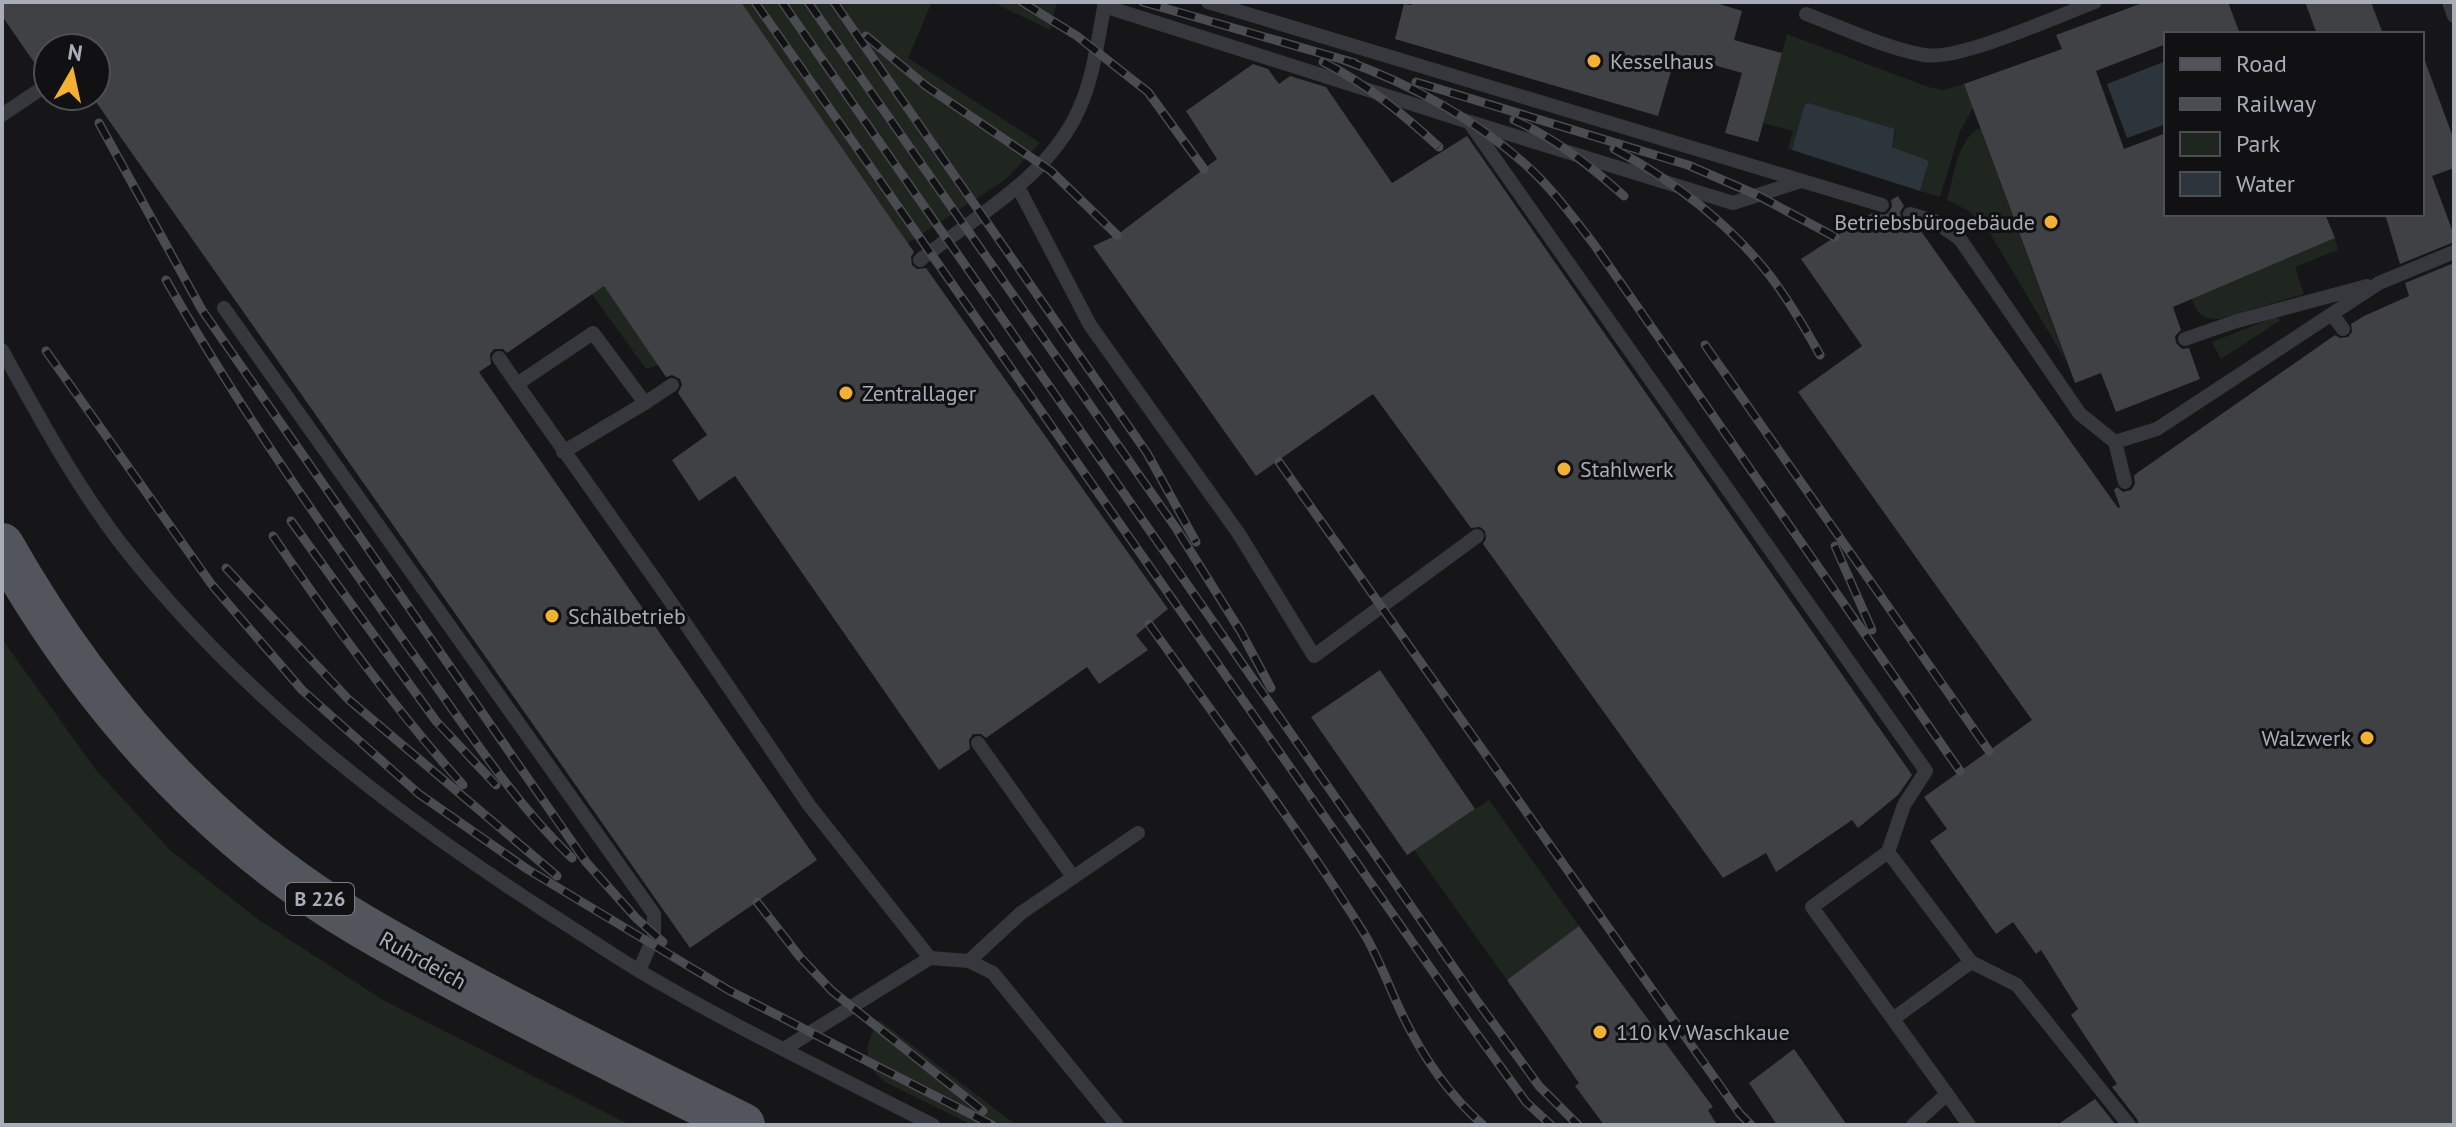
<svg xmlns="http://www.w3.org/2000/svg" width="2456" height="1127" font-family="'PT Sans',sans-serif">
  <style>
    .green { fill: #1e261f }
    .water { fill: #2c353c }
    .building { fill: #404145 }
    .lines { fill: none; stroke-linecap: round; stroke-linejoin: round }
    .service { stroke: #37383d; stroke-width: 14 }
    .primary { stroke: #53555c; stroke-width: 44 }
    .rail-casing { stroke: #4a4c52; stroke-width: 9 }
    .rail { stroke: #111113; stroke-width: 6; stroke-dasharray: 18; stroke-linecap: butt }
    .poi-dot { fill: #f2b134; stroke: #111113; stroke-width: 3 }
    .labels { text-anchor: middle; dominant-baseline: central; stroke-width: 6; stroke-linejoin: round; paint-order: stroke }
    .shield { fill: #111113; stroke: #7b7e86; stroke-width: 2 }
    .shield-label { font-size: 20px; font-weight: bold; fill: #a8adb8 }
    .poi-label { font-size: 22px; fill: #a8adb8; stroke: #111113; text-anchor: start }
    .street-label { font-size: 22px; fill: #a8adb8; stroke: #111113 }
  </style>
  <rect width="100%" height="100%" fill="#161618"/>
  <g class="green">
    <path d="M 741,2 L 932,2 L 908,58 L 1040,143 L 1006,179 L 908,243 Z"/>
    <path d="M 992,2 L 1057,2 L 1050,30 Z"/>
    <path d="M 1787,34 L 1928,87 L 1943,90 L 1964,84 L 1973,108 L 1960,131 L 1940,197 L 1920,191 L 1929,161 L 1892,147 L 1896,130 L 1804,106 L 1792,150 L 1788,149 L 1793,131 L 1763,123 Z"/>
    <path d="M 1980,128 L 2066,361 L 1988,230 L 1969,211 L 1947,200 C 1954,177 1957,139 1980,128 Z"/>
    <path d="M 2335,238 L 2338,250 L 2295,267 L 2304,294 L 2219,319 C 2204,319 2196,314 2192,299 Z"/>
    <path d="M 604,286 L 658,365 L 646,369 L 592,294 Z"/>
    <path d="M 2275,317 L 2281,320 L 2221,359 L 2212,342 Z"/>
    <path d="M 2,639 L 96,770 L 171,851 L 259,920 L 383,1000 L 630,1125 L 2,1125 Z"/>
    <path d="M 1489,800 L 1579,926 L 1507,980 L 1414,850 Z"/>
    <path d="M 879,1020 L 1016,1125 L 972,1125 L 885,1082 C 860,1063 865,1045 879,1020 Z"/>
  </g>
  <g class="water">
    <path d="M 2166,61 L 2166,124 L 2127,138 L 2107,84 Z"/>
    <path d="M 1808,103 L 1895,129 L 1892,147 L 1929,161 L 1920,191 L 1792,150 L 1804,106 Z"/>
  </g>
  <g class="building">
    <path d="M 2,2 L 741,2 L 914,252 L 911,257 L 912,265 L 917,269 L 926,268 L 1168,609 L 1136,635 L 1148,650 L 1099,684 L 1087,667 L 986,738 L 981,734 L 973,734 L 969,740 L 970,749 L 939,770 L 735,476 L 699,501 L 672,460 L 707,435 L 678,393 L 682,385 L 680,379 L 672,375 L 666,377 L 604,286 L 507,353 L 503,349 L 494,349 L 490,354 L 491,364 L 479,372 L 817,860 L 690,948 L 96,102 L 96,48 L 48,48 L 48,59 L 38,68 L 2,16 Z"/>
    <path d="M 1413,2 L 1713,2 L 1742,11 L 1734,40 L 1782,53 L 1758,142 L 1725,133 L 1742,73 L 1676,54 L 1658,116 L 1395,39 L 1404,4 L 1412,5 Z"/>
    <path d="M 2145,2 L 2228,2 L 2240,34 L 2166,34 L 2166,44 L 2096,71 L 2124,149 L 2166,133 L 2166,214 L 2325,214 L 2335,238 L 2173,307 L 2181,330 L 2175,336 L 2176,343 L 2182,349 L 2189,348 L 2200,379 L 2116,412 L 2101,373 L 2075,383 L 1964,84 L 2062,49 L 2056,35 Z"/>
    <path d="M 2305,2 L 2371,2 L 2383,34 L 2317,34 Z"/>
    <path d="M 2425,61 L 2454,140 L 2454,168 L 2432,176 L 2454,235 L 2454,242 L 2400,264 L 2385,214 L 2422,214 L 2422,62 Z"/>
    <path d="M 1253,64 L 1268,69 L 1279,84 L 1290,76 L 1326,87 L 1392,183 L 1467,136 L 1912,775 L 1898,795 L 1858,828 L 1852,820 L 1776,872 L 1766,853 L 1723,878 L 1483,544 L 1486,539 L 1485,531 L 1480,527 L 1471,528 L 1373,394 L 1256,476 L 1093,246 L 1117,235 L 1217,159 L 1186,111 Z"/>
    <path d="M 1898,196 L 1904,206 L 1900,212 L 1902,220 L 1918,227 L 2118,508 L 2120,507 L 2114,490 L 2117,487 L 2123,492 L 2131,490 L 2135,484 L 2134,476 L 2137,473 L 2335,335 L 2340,338 L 2348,337 L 2352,332 L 2351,324 L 2364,316 L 2409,296 L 2405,283 L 2454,263 L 2454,1125 L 2139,1125 L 2137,1119 L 2112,1087 L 2117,1084 L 2071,1015 L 2078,1009 L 2041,950 L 2036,954 L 2013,922 L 1996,934 L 1930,841 L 1947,829 L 1924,797 L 2032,720 L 1798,392 L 1862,346 L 1801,259 L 1872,213 L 1884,215 L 1888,213 L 1892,207 L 1891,200 Z"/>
    <path d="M 1380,670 L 1475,809 L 1407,855 L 1311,717 Z"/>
    <path d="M 1579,926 L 1713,1107 L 1708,1110 L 1717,1125 L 1604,1125 L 1575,1086 L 1579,1083 L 1507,980 Z"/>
    <path d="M 1794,1049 L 1847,1125 L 1777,1125 L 1749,1083 Z"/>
    <path d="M 2095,1099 L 2116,1125 L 2057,1125 Z"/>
  </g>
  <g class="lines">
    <g class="service">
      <path d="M 1208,2 L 1882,205"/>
      <path d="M 2449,2 L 2454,16"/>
      <path d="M 1104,6 L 1469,122 L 1926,771 L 1904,805 L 1888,852"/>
      <path d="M 1806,14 C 1841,27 1888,49 1924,55 C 1960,61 2057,16 2095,2"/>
      <path d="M 2,115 L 48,84"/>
      <path d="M 1470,122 L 1733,203 L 1801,181"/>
      <path d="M 1018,187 L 1090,325 L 1239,534 L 1314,656 L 1477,536"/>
      <path d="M 1910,214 L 1934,221 L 1960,239 L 2080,414 L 2115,442 L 2157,429 L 2379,283 L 2454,252"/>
      <path d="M 920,260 C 976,216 1049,177 1079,109 C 1094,76 1098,38 1105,2"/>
      <path d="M 224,308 L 654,914 L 654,936 L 639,971"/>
      <path d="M 2332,314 L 2343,329"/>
      <path d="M 2185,339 L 2237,321 L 2367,286"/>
      <path d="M 2,350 C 39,417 75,484 122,545 C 239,694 389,810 547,912 C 579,932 609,953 641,972 C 736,1028 835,1075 933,1125"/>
      <path d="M 499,358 L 517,384"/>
      <path d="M 645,403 L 672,385"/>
      <path d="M 2115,442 L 2125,482"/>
      <path d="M 563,452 L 645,403 L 593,333 L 517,384 L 666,595 L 809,805 L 930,958"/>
      <path d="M 978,743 L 1073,877"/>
      <path d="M 969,961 L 1021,913 L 1138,833"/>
      <path d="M 1971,962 L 2017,985 L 2129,1125"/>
      <path d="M 1893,1019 L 1971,962 L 1888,852 L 1812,907 L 1947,1094 L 1969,1125"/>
      <path d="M 784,1049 L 930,958 L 969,961 L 993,973 L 1117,1125"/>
      <path d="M 1913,1125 L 1947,1094"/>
    </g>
    <path class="primary" d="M 2,545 C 72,669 164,783 278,870 C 330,910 389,942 447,974 C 544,1027 644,1076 743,1125"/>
    <defs>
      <g id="rail">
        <path d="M 755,2 L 1459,1009 L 1526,1102 L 1551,1125"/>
        <path d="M 782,2 L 1477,1001 L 1539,1086 L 1578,1125"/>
        <path d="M 808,2 L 1176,528 L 1241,632 L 1271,688"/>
        <path d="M 834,2 L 1147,453 L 1196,542"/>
        <path d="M 1022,2 L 1077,36 L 1148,92 L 1204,169"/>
        <path d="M 1143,2 L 1355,63"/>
        <path d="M 866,36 L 926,86 L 1051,171 L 1117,235"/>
        <path d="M 1344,60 C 1410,84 1472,117 1525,164 C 1551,187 1572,216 1593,243 L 1960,771"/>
        <path d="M 1323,62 C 1367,84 1403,114 1439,147"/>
        <path d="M 1416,82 L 1688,165 L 1757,195 L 1835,237"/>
        <path d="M 1514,120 C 1555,138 1591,166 1624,196"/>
        <path d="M 99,123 L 202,310 L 586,862 L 636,918 L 663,942"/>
        <path d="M 1614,149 C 1673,180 1730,224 1771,277 C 1789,301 1805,328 1820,355"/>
        <path d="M 166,280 C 240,410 324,529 411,651 C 462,721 509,797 572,858"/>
        <path d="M 1705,345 L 1989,751"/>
        <path d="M 46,351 L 212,585 L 302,690 L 419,794 L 527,869 L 730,991 L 992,1125"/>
        <path d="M 1279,462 L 1740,1114 L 1751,1125"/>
        <path d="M 291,521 L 436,721 L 496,785"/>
        <path d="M 273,536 C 332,623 393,707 463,785"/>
        <path d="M 1835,546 L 1872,630"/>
        <path d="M 226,568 L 348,699 L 557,876"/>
        <path d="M 1149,624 C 1221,725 1296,825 1362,930 C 1378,955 1388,985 1401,1012 C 1421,1054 1448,1094 1483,1125"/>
        <path d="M 757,902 L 800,957 L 832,991 L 983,1111"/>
      </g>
    </defs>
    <use href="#rail" class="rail-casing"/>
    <use href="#rail" class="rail"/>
  </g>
  <g class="poi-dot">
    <circle cx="1594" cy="61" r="8"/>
    <circle cx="2051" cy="222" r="8"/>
    <circle cx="846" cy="393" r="8"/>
    <circle cx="1564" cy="469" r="8"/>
    <circle cx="552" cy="616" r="8"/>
    <circle cx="2367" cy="738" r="8"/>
    <circle cx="1600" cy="1032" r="8"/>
  </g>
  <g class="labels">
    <rect class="shield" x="286" y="883" width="68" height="32" rx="6"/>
    <g class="shield-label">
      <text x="320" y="899">B 226</text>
    </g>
    <g class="poi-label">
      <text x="1610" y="61">Kesselhaus</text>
      <text x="2035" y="222" text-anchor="end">Betriebsbürogebäude</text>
      <text x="862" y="393">Zentrallager</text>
      <text x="1580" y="469">Stahlwerk</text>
      <text x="568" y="616">Schälbetrieb</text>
      <text x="2351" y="738" text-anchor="end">Walzwerk</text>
      <text x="1616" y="1032">110 kV Waschkaue</text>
    </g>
    <g class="street-label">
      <text transform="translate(423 960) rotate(29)">Ruhrdeich</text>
    </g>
  </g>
  <rect width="2456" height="1127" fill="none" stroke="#a8adb8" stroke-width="8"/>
  <rect x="2164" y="32" width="260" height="184" fill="#111113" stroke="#4d4f55" stroke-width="2"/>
  <rect x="2180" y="58" width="40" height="12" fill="#53555c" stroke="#4d4f55" stroke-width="2"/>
  <text x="2236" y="72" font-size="24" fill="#a8adb8">Road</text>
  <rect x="2180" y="98" width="40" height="12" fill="#4a4c52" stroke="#4d4f55" stroke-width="2"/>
  <text x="2236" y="112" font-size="24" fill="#a8adb8">Railway</text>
  <rect x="2180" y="132" width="40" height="24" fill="#1e261f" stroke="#4d4f55" stroke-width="2"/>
  <text x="2236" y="152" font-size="24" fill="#a8adb8">Park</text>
  <rect x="2180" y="172" width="40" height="24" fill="#2c353c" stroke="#4d4f55" stroke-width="2"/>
  <text x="2236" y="192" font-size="24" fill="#a8adb8">Water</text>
  <g transform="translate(72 72) rotate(9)"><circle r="38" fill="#111113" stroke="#4d4f55" stroke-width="2"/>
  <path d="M0-6L14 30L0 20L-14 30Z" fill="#f2b134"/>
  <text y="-12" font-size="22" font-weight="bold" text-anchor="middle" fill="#a8adb8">N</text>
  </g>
</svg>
